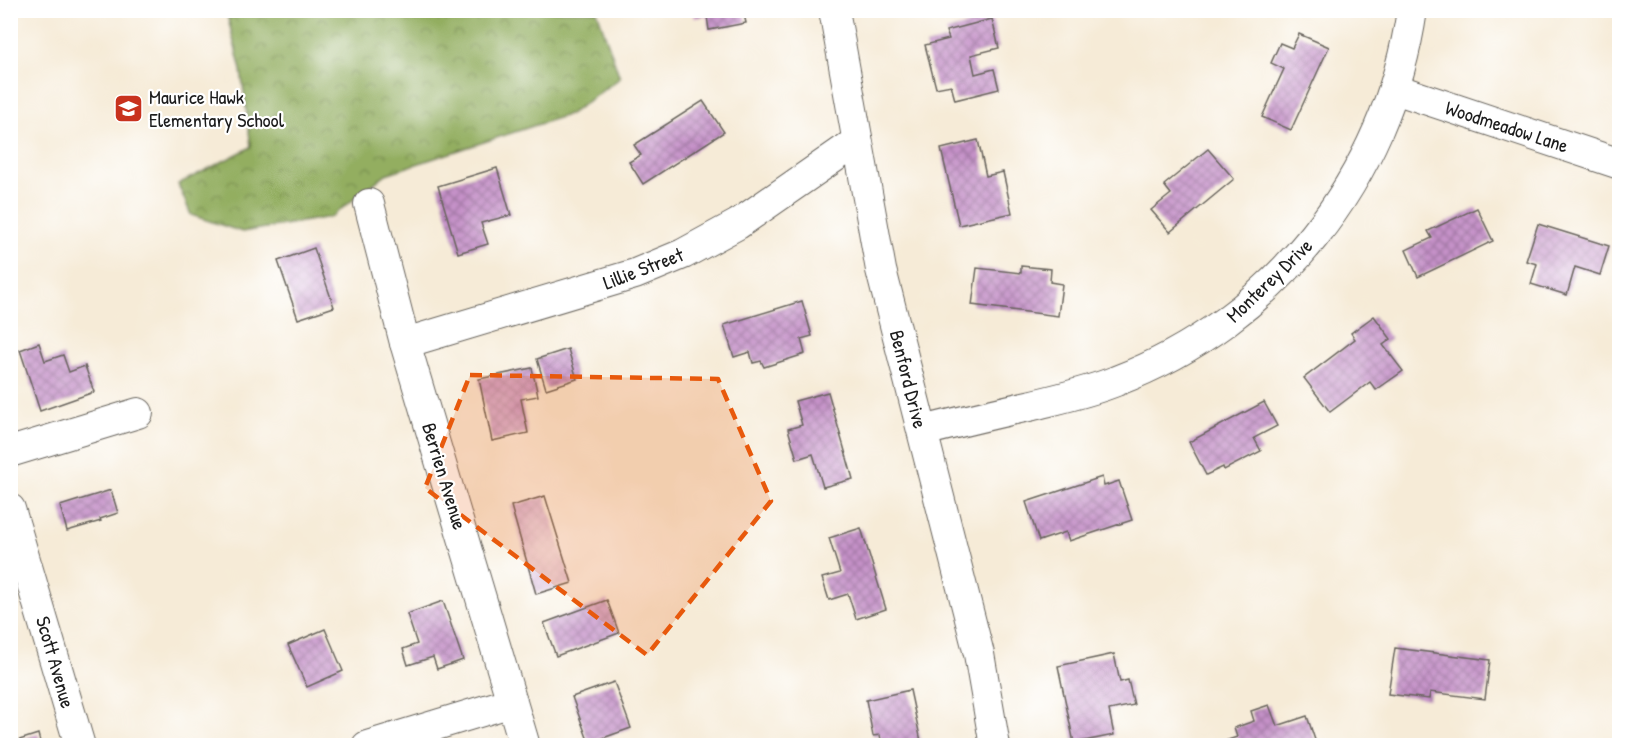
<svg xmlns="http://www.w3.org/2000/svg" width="1630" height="756" font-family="'Patrick Hand',sans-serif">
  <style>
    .forest { fill: url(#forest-crowns); stroke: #58653e; stroke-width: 1.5 }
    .building { fill: url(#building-cross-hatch) }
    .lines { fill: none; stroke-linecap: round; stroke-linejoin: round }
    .minor-casing { stroke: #68645d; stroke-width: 32 }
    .minor { stroke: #fff; stroke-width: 30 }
    .marked { fill: #e8590c; fill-opacity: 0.2; stroke: #e8590c; stroke-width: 4.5; stroke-dasharray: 12 8; stroke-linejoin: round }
    .labels { text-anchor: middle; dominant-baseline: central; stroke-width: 4.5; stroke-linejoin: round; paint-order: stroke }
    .poi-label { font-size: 20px; fill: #1c1c1c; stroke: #fff; text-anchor: start }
    .street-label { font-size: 20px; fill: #1c1c1c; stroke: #fff }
  </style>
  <defs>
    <pattern id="forest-crowns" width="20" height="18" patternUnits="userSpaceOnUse" patternTransform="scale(1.5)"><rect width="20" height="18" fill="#93ae60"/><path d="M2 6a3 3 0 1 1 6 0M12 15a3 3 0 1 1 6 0" fill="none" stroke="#778d4e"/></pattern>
    <pattern id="building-cross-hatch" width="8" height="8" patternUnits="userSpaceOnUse" patternTransform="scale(1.5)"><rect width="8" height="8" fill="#c591c8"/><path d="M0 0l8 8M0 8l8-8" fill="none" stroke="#9f76a2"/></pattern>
  </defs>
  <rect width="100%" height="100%" fill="#fff"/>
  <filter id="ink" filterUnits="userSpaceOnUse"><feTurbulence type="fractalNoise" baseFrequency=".0167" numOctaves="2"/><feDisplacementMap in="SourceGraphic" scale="12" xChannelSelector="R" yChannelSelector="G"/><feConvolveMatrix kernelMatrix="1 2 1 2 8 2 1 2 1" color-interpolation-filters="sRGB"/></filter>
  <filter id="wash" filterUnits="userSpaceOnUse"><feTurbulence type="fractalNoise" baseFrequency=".008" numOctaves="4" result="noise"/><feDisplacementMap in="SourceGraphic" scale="24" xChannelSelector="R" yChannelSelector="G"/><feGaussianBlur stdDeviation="1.35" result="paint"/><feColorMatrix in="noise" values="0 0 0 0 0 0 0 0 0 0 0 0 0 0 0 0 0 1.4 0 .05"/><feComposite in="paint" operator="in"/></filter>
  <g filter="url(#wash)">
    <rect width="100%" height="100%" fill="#f6ebd7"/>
    <path class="forest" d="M 226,11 L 597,11 L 620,78 L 570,114 L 386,174 L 331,217 L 242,232 L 191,215 L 178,184 L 251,147 L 241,70 Z"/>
    <g id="blocks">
      <g class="building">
        <path d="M 693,10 L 743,10 L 746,23 L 709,30 L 707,16 L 694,18 Z"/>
        <path d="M 992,19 L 999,48 L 971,55 L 975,74 L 994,69 L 999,89 L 955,100 L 951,85 L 936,88 L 925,45 L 949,39 L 946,31 Z"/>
        <path d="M 1299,34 L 1329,47 L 1291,130 L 1262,117 L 1284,69 L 1271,63 L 1280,43 L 1292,48 Z"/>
        <path d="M 703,101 L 724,132 L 643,184 L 629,162 L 641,155 L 634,145 Z"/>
        <path d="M 978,140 L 986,176 L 1003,172 L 1012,213 L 959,225 L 941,149 Z"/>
        <path d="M 1208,149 L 1234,179 L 1170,232 L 1151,210 L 1171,194 L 1164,185 Z"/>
        <path d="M 497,168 L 511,215 L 481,223 L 488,244 L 458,253 L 438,186 Z"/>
        <path d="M 1477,208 L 1493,241 L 1418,277 L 1406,250 L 1432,238 L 1428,231 Z"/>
        <path d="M 1538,224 L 1609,246 L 1600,275 L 1575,267 L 1567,295 L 1531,284 L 1537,264 L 1526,261 Z"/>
        <path d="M 314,248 L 334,307 L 298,319 L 278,261 Z"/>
        <path d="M 1021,266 L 1051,269 L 1050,282 L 1062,284 L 1058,316 L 972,305 L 977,268 L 1021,273 Z"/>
        <path d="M 802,301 L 812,336 L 801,339 L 805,354 L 764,367 L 761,361 L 753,363 L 750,352 L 734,357 L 724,325 Z"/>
        <path d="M 1374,316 L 1391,339 L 1383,345 L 1403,371 L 1376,390 L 1370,382 L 1330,412 L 1304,378 L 1355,339 L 1351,333 Z"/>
        <path d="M 39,343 L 45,361 L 63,355 L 69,372 L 85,366 L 94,392 L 40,411 L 20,350 Z"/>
        <path d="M 568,349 L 577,379 L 546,389 L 537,359 Z"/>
        <path d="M 532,368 L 538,396 L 521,399 L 528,433 L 492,441 L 479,379 Z"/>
        <path d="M 828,392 L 853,479 L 823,487 L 813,454 L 797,459 L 788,429 L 802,425 L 795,401 Z"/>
        <path d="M 1264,402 L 1277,426 L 1254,438 L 1261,451 L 1224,470 L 1223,467 L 1206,475 L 1189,442 Z"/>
        <path d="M 1102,477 L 1104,486 L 1119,481 L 1132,520 L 1069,541 L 1066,532 L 1039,541 L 1026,502 Z"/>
        <path d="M 111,490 L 118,513 L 100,519 L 101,521 L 67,531 L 60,506 Z"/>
        <path d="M 545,496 L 572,583 L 536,594 L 511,506 Z"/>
        <path d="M 861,528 L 886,609 L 856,619 L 848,594 L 829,600 L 822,578 L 840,573 L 829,538 Z"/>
        <path d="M 607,600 L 619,633 L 556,656 L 544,623 Z"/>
        <path d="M 443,601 L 463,660 L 437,669 L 433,657 L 408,665 L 403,649 L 417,644 L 407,614 Z"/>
        <path d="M 325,629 L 343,671 L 307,687 L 288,645 Z"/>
        <path d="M 1395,648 L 1490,660 L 1485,699 L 1430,692 L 1429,699 L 1388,694 Z"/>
        <path d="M 1114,654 L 1120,682 L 1128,680 L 1134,705 L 1109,710 L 1114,735 L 1074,743 L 1058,666 Z"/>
        <path d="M 614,682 L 631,728 L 589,743 L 572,697 Z"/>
        <path d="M 910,690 L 922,746 L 882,746 L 880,735 L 873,736 L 866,700 Z"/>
        <path d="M 1269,705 L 1277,726 L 1307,716 L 1317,746 L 1217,746 L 1216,744 L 1237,737 L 1234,728 L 1254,721 L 1251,711 Z"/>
        <path d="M 38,734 L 41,746 L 10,746 L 10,743 Z"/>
      </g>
    </g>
  </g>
  <g filter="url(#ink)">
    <use href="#blocks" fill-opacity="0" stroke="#68645d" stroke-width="1.5"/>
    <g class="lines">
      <defs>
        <g id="minor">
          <path d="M 834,10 L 881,270 L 979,654 L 995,746"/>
          <path d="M 1395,89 L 1620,164"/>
          <path d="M 369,204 L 405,343 L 525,746"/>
          <path d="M 405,343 L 635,274 L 683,254 L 738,224 L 856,142"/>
          <path d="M 923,431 C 959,422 996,413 1033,405 C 1061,398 1089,392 1116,381 C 1274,321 1388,178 1412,10"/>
          <path d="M 10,452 L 138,413"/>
          <path d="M 10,509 L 80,746"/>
          <path d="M 367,746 L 512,702"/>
        </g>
      </defs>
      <use href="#minor" class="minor-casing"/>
      <use href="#minor" class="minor"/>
    </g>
  </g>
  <path class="marked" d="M 470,375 L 718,379 L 771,501 L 647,655 L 425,488 Z"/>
  <defs>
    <symbol id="school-square" viewBox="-11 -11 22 22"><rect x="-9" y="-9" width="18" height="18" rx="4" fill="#c8321e" stroke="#fff"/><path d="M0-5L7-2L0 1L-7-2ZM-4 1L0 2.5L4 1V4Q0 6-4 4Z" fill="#fff"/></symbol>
  </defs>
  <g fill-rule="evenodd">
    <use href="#school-square" x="112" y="92" width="33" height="33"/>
  </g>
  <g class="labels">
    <g class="poi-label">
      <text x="149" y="96">Maurice Hawk<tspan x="149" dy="23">Elementary School</tspan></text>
    </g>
    <g class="street-label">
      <text transform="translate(1507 126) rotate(18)">Woodmeadow Lane</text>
      <text transform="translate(643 268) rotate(-21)">Lillie Street</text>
      <text transform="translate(1269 280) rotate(-44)">Monterey Drive</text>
      <text transform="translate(909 379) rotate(76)">Benford Drive</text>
      <text transform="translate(445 476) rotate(73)">Berrien Avenue</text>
      <text transform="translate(56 662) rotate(74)">Scott Avenue</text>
    </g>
  </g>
  <rect width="1630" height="756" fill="none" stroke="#fff" stroke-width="36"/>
</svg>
